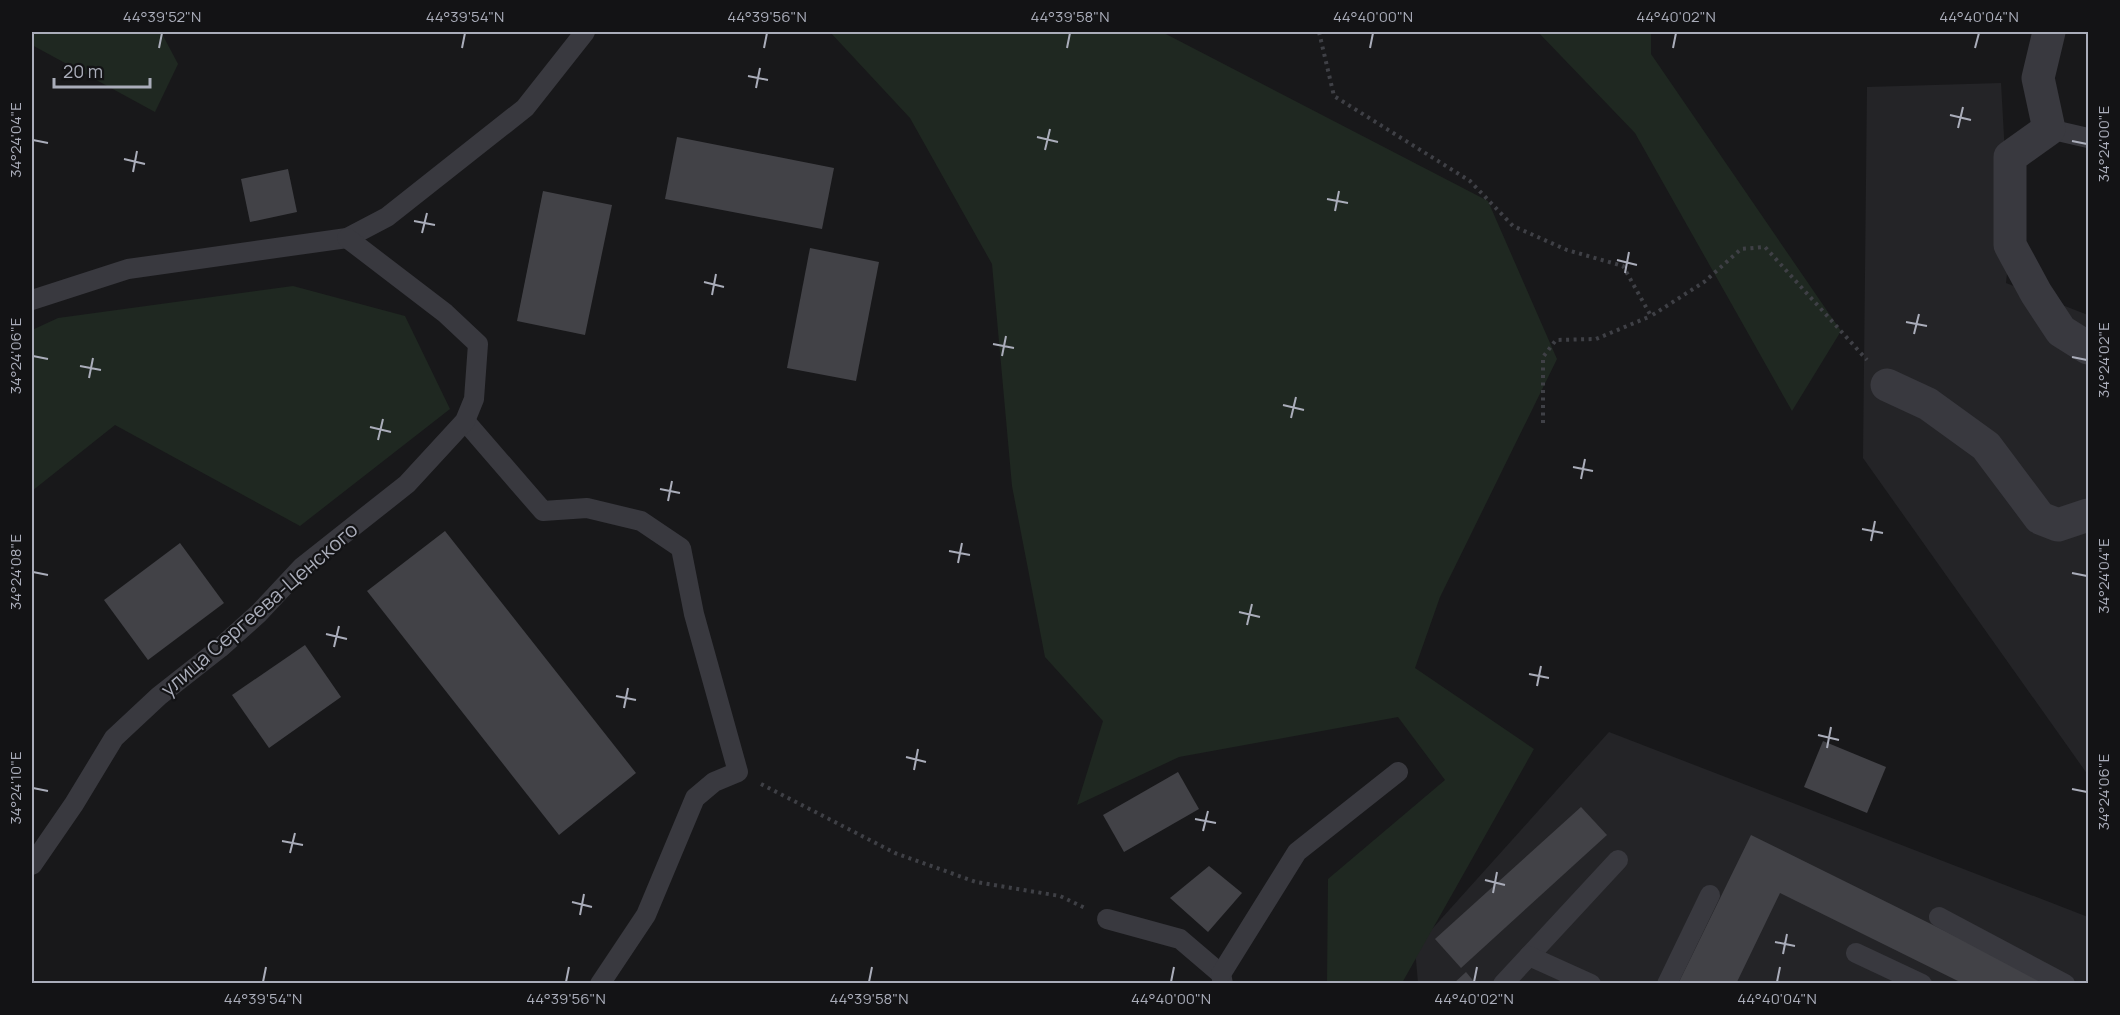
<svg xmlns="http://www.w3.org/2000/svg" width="2120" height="1015" font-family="Manrope,sans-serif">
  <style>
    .built { fill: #242427 }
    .green { fill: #1f2821 }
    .building { fill: #424247 }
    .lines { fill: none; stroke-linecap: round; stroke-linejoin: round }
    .path { stroke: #3f4046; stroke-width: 4; stroke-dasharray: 3 4.5; stroke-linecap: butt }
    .service { stroke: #39393f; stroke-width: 20 }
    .minor { stroke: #39393f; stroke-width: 33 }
    .ticks { fill: none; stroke: #aaadba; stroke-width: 2 }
    .labels { text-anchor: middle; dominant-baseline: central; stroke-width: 4.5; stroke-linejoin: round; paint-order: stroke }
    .street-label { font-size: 20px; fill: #aaadba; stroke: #131315 }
    .neatline { fill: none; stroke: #aaadba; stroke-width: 2 }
    .ticks-label { font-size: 15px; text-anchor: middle; fill: #aaadba }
  </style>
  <rect width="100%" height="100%" fill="#18181a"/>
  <g class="built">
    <path d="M 2001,83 L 2010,245 L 2006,283 L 2088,315 L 2088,775 L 1863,458 L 1867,87 Z"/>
    <path d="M 1609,732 L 2088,917 L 2088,983 L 1418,983 L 1415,948 Z"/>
  </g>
  <g class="green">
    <path d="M 32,32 L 161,32 L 178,64 L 155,112 L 32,45 Z"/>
    <path d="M 830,32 L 1162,32 L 1488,201 L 1557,359 L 1440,597 L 1415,668 L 1534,749 L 1402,983 L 1327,983 L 1328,879 L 1445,780 L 1398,717 L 1179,757 L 1077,805 L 1103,721 L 1045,657 L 1012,486 L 992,264 L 910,118 Z"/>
    <path d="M 1538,32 L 1651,32 L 1651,54 L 1841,331 L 1792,411 L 1635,133 Z"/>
    <path d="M 293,286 L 405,316 L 450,409 L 300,526 L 115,425 L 32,491 L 32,330 L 58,318 Z"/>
  </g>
  <g class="building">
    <path d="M 677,137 L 834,168 L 822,229 L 665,199 Z"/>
    <path d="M 288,169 L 297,212 L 250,222 L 241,179 Z"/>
    <path d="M 543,191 L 612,205 L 585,335 L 517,321 Z"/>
    <path d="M 810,248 L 879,262 L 856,381 L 787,368 Z"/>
    <path d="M 445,531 L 636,773 L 559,835 L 367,591 Z"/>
    <path d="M 180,543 L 224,603 L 148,660 L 104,600 Z"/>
    <path d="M 305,645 L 341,697 L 269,748 L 232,695 Z"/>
    <path d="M 1823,741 L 1886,767 L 1867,813 L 1804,787 Z"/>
    <path d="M 1178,772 L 1199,809 L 1124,852 L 1103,815 Z"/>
    <path d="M 1581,807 L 1607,835 L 1461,968 L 1435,939 Z"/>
    <path d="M 1751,835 L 2052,984 L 1964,984 L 1780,893 L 1736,984 L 1678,984 Z"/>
    <path d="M 1209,866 L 1242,893 L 1208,932 L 1170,898 Z"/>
    <path d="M 1466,972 L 1476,984 L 1453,984 Z"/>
  </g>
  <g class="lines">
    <g class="path">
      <path d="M 1319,32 L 1334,96 L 1470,181 L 1513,226 L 1567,250 L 1623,266 L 1651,316 L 1704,282 L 1741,249 L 1765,247 L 1867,360"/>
      <path d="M 1543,423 L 1543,357 L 1556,340 L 1596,339 L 1651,316"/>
      <path d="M 761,784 L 895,853 L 976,882 L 1060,896 L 1085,908"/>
    </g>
    <g class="service">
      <path d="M 2049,129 L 2088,138"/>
      <path d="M 32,300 L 128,269 L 347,238 L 387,217 L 525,108 L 585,32"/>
      <path d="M 465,421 L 543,511 L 587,508 L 641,521 L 681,548 L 694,614 L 738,772 L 714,782 L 695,798 L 646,915 L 600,984"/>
      <path d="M 32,865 L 74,804 L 114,738 L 159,696 L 220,648 L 259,613 L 302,567 L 407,484 L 465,421 L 474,399 L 478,344 L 445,313 L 347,238"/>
      <path d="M 1939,917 L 2065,984"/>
      <path d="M 1107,919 L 1180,939 L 1221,974 L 1223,984"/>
      <path d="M 1856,953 L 1922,984"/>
      <path d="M 1529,956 L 1618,860"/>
      <path d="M 1221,974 L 1297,852 L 1398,772"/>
      <path d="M 1503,984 L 1529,956 L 1591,984"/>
      <path d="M 1667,984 L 1710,895"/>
    </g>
    <g class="minor">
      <path d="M 2049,32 L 2038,78 L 2049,129 L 2010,157 L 2010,245 L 2036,293 L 2061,331 L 2088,348"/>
      <path d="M 1887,385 L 1928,404 L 1986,446 L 2040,518 L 2058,525 L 2088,515"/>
    </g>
  </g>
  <path class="ticks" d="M 159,48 L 162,33M 462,48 L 465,33M 764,48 L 767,33M 1067,48 L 1070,33M 1370,48 L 1373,33M 1673,48 L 1676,33M 1975,48 L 1979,33M 748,76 L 768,80M 756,88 L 760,68M 1950,115 L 1971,120M 1958,128 L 1963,107M 1037,137 L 1058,142M 33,140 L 48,143M 2072,141 L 2087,144M 1045,150 L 1050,129M 124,159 L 145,164M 133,172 L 137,151M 1327,199 L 1348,203M 1335,211 L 1339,191M 414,221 L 435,225M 422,233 L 427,213M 1617,260 L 1637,265M 1625,273 L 1629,252M 704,282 L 724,287M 712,295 L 716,274M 1906,322 L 1927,326M 1914,334 L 1919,314M 993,344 L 1014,348M 33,356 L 48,359M 1002,356 L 1006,336M 2072,357 L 2087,360M 80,366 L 101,370M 89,378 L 93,358M 1283,405 L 1304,410M 1291,418 L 1296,397M 370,427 L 391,432M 378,440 L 383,419M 1573,467 L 1593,471M 1581,479 L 1585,459M 660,489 L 680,493M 668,501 L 672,481M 1862,529 L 1883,533M 1871,541 L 1875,521M 949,551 L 970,555M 958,563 L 962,543M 33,572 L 48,575M 2072,573 L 2087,576M 1239,612 L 1260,617M 1247,625 L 1252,604M 326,634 L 347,639M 334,647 L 339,626M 1529,674 L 1549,678M 1537,686 L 1541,666M 616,696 L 636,700M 624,708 L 628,688M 1818,735 L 1839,740M 1827,748 L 1831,727M 906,757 L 926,762M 914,770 L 918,749M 33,788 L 48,791M 2072,789 L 2087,792M 1195,819 L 1216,823M 1203,831 L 1208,811M 282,841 L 303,845M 290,853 L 295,833M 1485,880 L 1505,885M 1493,893 L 1497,872M 572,902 L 592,907M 580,915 L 584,894M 1775,942 L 1795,946M 1783,954 L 1787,934M 263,982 L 266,967M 566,982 L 569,967M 869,982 L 872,967M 1171,982 L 1174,967M 1474,982 L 1477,967M 1777,982 L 1780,967"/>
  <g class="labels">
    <g class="street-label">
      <text transform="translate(259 609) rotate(-41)">улица Сергеева-Ценского</text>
    </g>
  </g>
  <rect width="2120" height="1015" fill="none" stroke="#131315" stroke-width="66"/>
  <path d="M54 78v9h96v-9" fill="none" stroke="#aaadba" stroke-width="3"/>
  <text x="63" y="78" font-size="18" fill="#aaadba" stroke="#131315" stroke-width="4.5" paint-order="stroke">20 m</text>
  <rect x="33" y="33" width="2054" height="949" class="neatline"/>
  <g class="ticks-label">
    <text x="162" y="22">44°39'52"N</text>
    <text x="465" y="22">44°39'54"N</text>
    <text x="767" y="22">44°39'56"N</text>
    <text x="1070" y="22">44°39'58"N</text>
    <text x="1373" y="22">44°40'00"N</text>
    <text x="1676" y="22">44°40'02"N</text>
    <text x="1979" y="22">44°40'04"N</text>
    <text transform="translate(16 140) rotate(-90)" y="5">34°24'04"E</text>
    <text transform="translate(2104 144) rotate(-90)" y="5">34°24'00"E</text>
    <text transform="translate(16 356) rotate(-90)" y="5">34°24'06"E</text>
    <text transform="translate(2104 360) rotate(-90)" y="5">34°24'02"E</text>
    <text transform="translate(16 572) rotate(-90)" y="5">34°24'08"E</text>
    <text transform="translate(2104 576) rotate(-90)" y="5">34°24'04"E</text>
    <text transform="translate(16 788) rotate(-90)" y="5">34°24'10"E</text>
    <text transform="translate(2104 792) rotate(-90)" y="5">34°24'06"E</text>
    <text x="263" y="1004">44°39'54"N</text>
    <text x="566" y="1004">44°39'56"N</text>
    <text x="869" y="1004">44°39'58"N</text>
    <text x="1171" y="1004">44°40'00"N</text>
    <text x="1474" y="1004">44°40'02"N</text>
    <text x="1777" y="1004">44°40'04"N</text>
  </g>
</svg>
